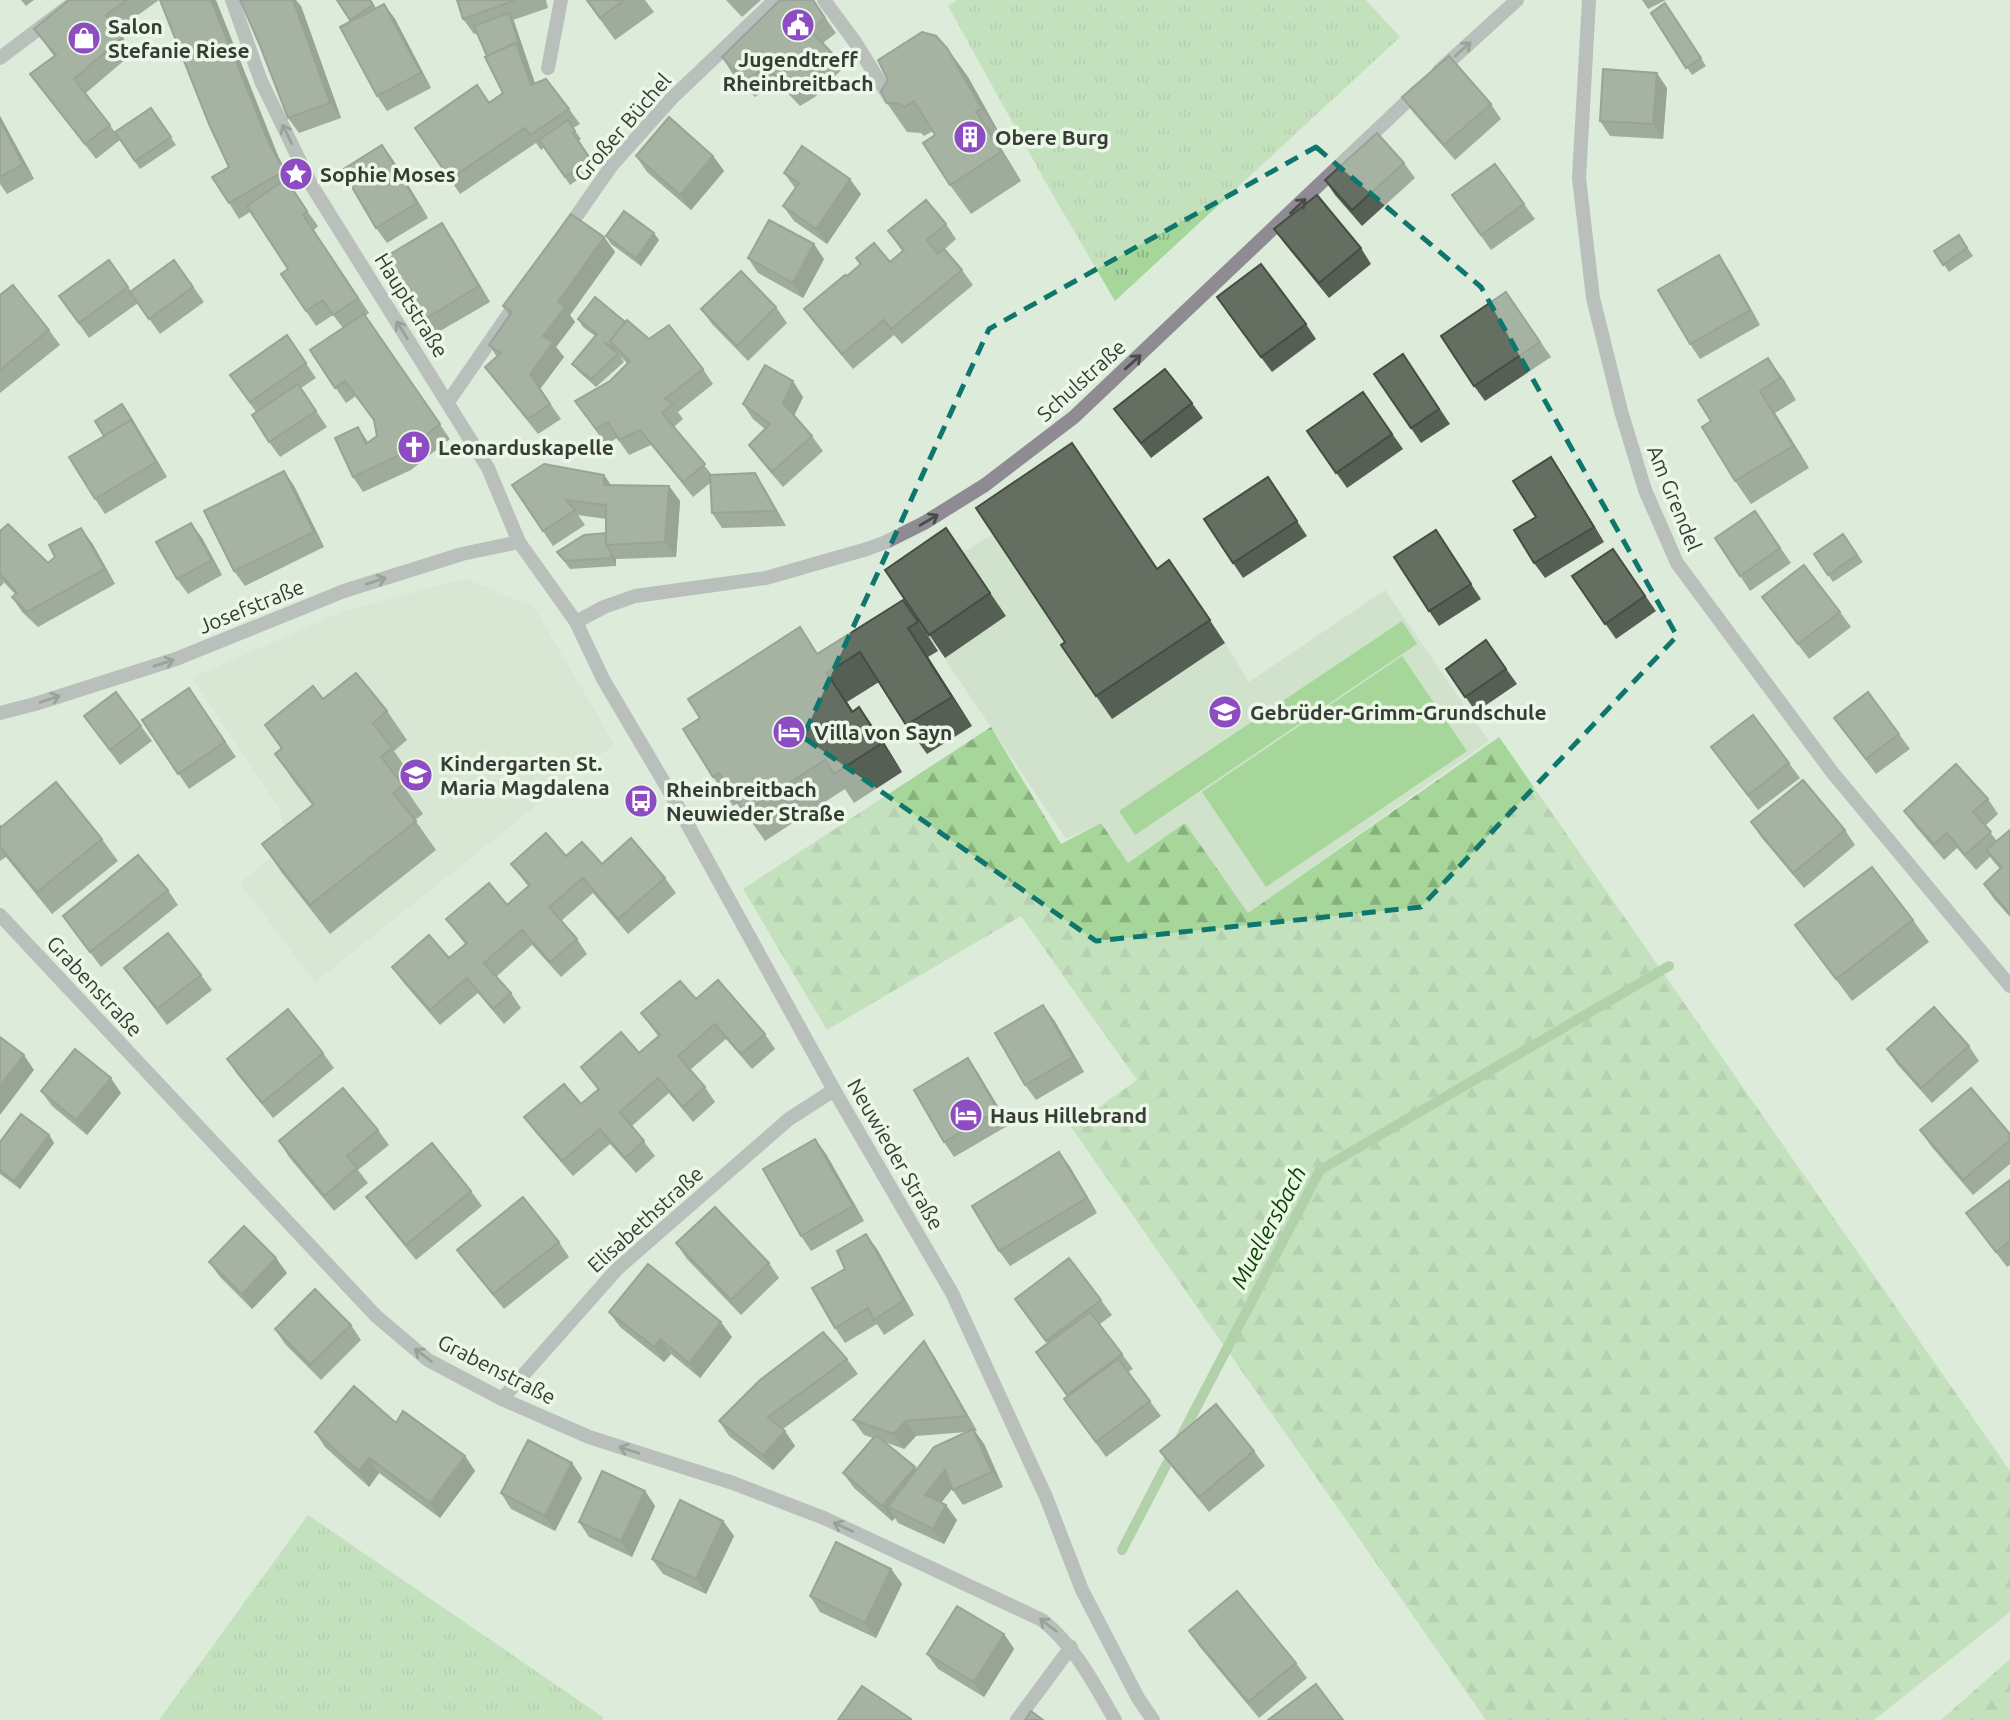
<svg xmlns="http://www.w3.org/2000/svg" width="2010" height="1720" font-family="Ubuntu,sans-serif">
  <style>
    .built { fill: #d0e2cb }
    .grass { fill: url(#grass-tufts) }
    .forest { fill: url(#forest-firs) }
    .pitch { fill: #a6d69a }
    .lines { fill: none; stroke-linecap: round; stroke-linejoin: round }
    .stream { stroke: #7db171; stroke-width: 10 }
    .minor { stroke: #8f8b93; stroke-width: 14 }
    .wall { fill: #565f53; fill-rule: evenodd }
    .shaded-wall { fill: #464e44 }
    .building { fill: #646f61; stroke: #464e44; stroke-width: 2 }
    .oneway { stroke: #494c49 }
    .marked { fill: none; stroke: #0f766e; stroke-width: 5; stroke-dasharray: 14 9; stroke-linejoin: round }
    .labels { text-anchor: middle; dominant-baseline: central; stroke-width: 7; stroke-linejoin: round; paint-order: stroke }
    .poi-label { font-size: 21px; font-weight: bold; fill: #373c36; stroke: #ebf8e7; text-anchor: start }
    .street-label { font-size: 21px; fill: #373c36; stroke: #ebf8e7 }
    .water-label { font-size: 23px; font-style: italic; fill: #0e4200; stroke: #ebf8e7 }
  </style>
  <defs>
    <pattern id="grass-tufts" width="24" height="20" patternUnits="userSpaceOnUse" patternTransform="scale(1.75)"><rect width="24" height="20" fill="#a6d69a"/><path d="M3 7l-1-3M5 7V3M7 7l1-3M15 17l-1-3M17 17v-4M19 17l1-3" fill="none" stroke="#88af7e"/></pattern>
    <pattern id="forest-firs" width="22" height="20" patternUnits="userSpaceOnUse" patternTransform="scale(1.75)"><rect width="22" height="20" fill="#a6d69a"/><path d="M5 1l3.5 6h-7zM16 11l3.5 6h-7z" fill="#88af7e"/></pattern>
  </defs>
  <rect width="100%" height="100%" fill="#ddebda"/>
  <g class="built">
    <path d="M 1088,465 L 1172,591 L 1225,643 L 1249,682 L 1385,590 L 1489,741 L 1248,913 L 1185,823 L 1128,863 L 1101,823 L 1066,839 L 900,592 L 993,534 L 991,531 Z"/>
    <path d="M 466,579 L 534,607 L 614,744 L 315,982 L 240,883 L 290,842 L 278,807 L 192,678 L 346,610 Z"/>
  </g>
  <g class="grass">
    <path d="M 957,0 L 1366,0 L 1400,37 L 1115,301 L 1046,183 L 948,6 Z"/>
    <path d="M 308,1515 L 603,1717 L 602,1720 L 159,1720 Z"/>
  </g>
  <g class="forest">
    <path d="M 991,727 L 1061,844 L 1101,823 L 1128,863 L 1185,823 L 1248,913 L 1499,737 L 2010,1471 L 2010,1612 L 1874,1720 L 1486,1720 L 1071,1127 L 1137,1080 L 1021,916 L 827,1030 L 743,889 Z"/>
    <path d="M 2010,1659 L 2010,1720 L 1941,1720 Z"/>
  </g>
  <g class="pitch">
    <path d="M 1402,621 L 1417,644 L 1135,835 L 1119,811 Z"/>
    <path d="M 1402,656 L 1467,751 L 1266,887 L 1202,792 Z"/>
  </g>
  <g class="lines">
    <path class="stream" d="M 1122,1550 L 1320,1170 L 1669,966"/>
    <g class="minor">
      <path d="M 232,0 L 261,81 L 312,186 L 488,468 L 519,542 L 576,622 L 603,679 L 668,789 L 834,1090 L 952,1293 L 1046,1497 L 1082,1590 L 1138,1698 L 1153,1720"/>
      <path d="M 824,0 L 855,42 L 890,98"/>
      <path d="M 1589,0 L 1579,178 L 1593,298 L 1621,411 L 1645,490 L 1677,563 L 1832,772 L 2010,986"/>
      <path d="M 0,58 L 77,0"/>
      <path d="M 548,68 L 561,0"/>
      <path d="M 1439,71 L 1517,0"/>
      <path d="M 566,231 L 612,165 L 672,98 L 775,0"/>
      <path d="M 448,402 L 519,299"/>
      <path d="M 576,622 L 604,607 L 635,596 L 766,578 L 867,549 L 886,542 L 924,523 L 985,485 L 1074,417 L 1419,90"/>
      <path d="M 0,713 L 35,704 L 176,659 L 344,591 L 462,554 L 519,542"/>
      <path d="M 0,915 L 376,1316 L 428,1360 L 502,1399 L 589,1437 L 733,1483 L 824,1518 L 1042,1620 C 1075,1646 1094,1684 1115,1720"/>
      <path d="M 502,1399 L 617,1269 L 789,1119 L 834,1090"/>
      <path d="M 1017,1720 L 1071,1647"/>
    </g>
  </g>
  <g class="wall">
    <path d="M 21,0 L 34,0 L 26,6 Z"/>
    <path d="M 69,0 L 159,0 L 117,30 L 134,52 L 86,93 L 115,132 L 151,108 L 176,145 L 140,169 L 120,140 L 96,159 L 30,74 L 54,56 L 34,29 Z"/>
    <path d="M 337,0 L 371,0 L 376,8 L 384,4 L 395,19 L 431,88 L 387,111 L 377,96 L 351,22 Z"/>
    <path d="M 457,0 L 546,0 L 548,8 L 513,20 L 535,84 L 569,109 L 580,124 L 573,128 L 581,139 L 578,141 L 596,167 L 570,185 L 545,147 L 541,150 L 536,143 L 460,194 L 415,128 L 489,102 L 503,93 L 477,33 L 474,34 L 463,19 Z"/>
    <path d="M 586,0 L 645,0 L 654,12 L 615,40 Z"/>
    <path d="M 726,0 L 761,0 L 742,17 Z"/>
    <path d="M 813,0 L 836,33 L 823,43 L 832,53 L 843,68 L 815,97 L 800,106 L 776,81 L 755,97 L 732,73 L 722,57 Z"/>
    <path d="M 1642,0 L 1666,0 L 1648,9 Z"/>
    <path d="M 1665,3 L 1706,66 L 1692,75 L 1651,13 Z"/>
    <path d="M 301,6 L 341,118 L 299,133 L 288,118 L 259,43 Z"/>
    <path d="M 947,48 L 968,77 L 1002,138 L 996,140 L 1021,181 L 971,214 L 950,185 L 935,135 L 933,131 L 924,136 L 921,133 L 907,132 L 887,103 Z"/>
    <path d="M 1667,88 L 1663,139 L 1610,136 L 1600,121 Z"/>
    <path d="M 1402,97 L 1491,104 L 1501,119 L 1455,160 L 1413,112 Z"/>
    <path d="M 0,116 L 34,179 L 7,194 L 0,184 Z"/>
    <path d="M 382,145 L 393,160 L 428,218 L 387,243 L 376,228 Z"/>
    <path d="M 636,156 L 713,156 L 724,171 L 691,210 L 647,172 Z"/>
    <path d="M 279,158 L 295,186 L 291,188 L 318,226 L 314,230 L 369,313 L 365,316 L 450,439 L 411,470 L 363,492 L 353,477 L 368,442 L 377,436 L 374,421 L 356,396 L 346,403 L 310,350 L 343,328 L 333,315 L 316,326 L 281,274 L 288,269 L 250,212 L 239,219 L 229,203 L 229,167 Z"/>
    <path d="M 1404,163 L 1415,178 L 1362,226 L 1335,195 L 1325,180 Z"/>
    <path d="M 1495,164 L 1535,219 L 1491,250 L 1452,195 Z"/>
    <path d="M 784,173 L 861,194 L 827,244 L 794,221 L 783,206 L 795,188 Z"/>
    <path d="M 946,224 L 956,239 L 945,249 L 962,270 L 973,285 L 902,344 L 894,335 L 853,369 L 815,324 L 804,309 L 860,265 L 856,258 L 890,262 L 902,251 L 888,231 Z"/>
    <path d="M 1274,229 L 1361,248 L 1371,264 L 1329,298 L 1285,244 Z"/>
    <path d="M 1959,235 L 1973,256 L 1949,272 L 1934,251 Z"/>
    <path d="M 606,236 L 659,240 L 641,266 L 611,244 Z"/>
    <path d="M 604,237 L 615,252 L 570,315 L 575,322 L 556,347 L 564,357 L 540,389 L 561,419 L 538,434 L 496,382 L 485,367 L 497,357 L 489,345 L 509,315 L 503,306 Z"/>
    <path d="M 452,238 L 490,302 L 435,334 L 425,319 Z"/>
    <path d="M 748,258 L 824,259 L 803,298 L 758,273 Z"/>
    <path d="M 109,260 L 131,291 L 174,260 L 204,302 L 160,334 L 138,303 L 89,338 L 59,296 Z"/>
    <path d="M 1729,270 L 1760,325 L 1700,359 L 1690,344 Z"/>
    <path d="M 1506,292 L 1551,357 L 1485,401 L 1474,386 Z"/>
    <path d="M 0,295 L 49,330 L 60,345 L 0,393 Z"/>
    <path d="M 776,307 L 787,323 L 748,361 L 712,324 L 701,309 Z"/>
    <path d="M 1227,312 L 1306,324 L 1316,339 L 1272,372 Z"/>
    <path d="M 578,319 L 649,339 L 703,369 L 713,384 L 678,412 L 683,419 L 674,427 L 712,475 L 765,489 L 786,526 L 722,528 L 712,513 L 710,483 L 693,497 L 651,445 L 629,455 L 617,438 L 606,445 L 575,401 L 610,381 L 627,363 L 620,356 L 624,362 L 596,387 L 578,371 L 572,364 L 595,336 L 583,327 Z"/>
    <path d="M 287,335 L 316,378 L 301,388 L 327,427 L 280,457 L 269,442 L 256,412 L 230,375 Z"/>
    <path d="M 1403,354 L 1450,424 L 1421,443 L 1374,374 Z"/>
    <path d="M 1768,358 L 1796,400 L 1775,413 L 1809,468 L 1751,504 L 1735,481 L 1711,421 Z"/>
    <path d="M 1363,392 L 1403,449 L 1347,488 L 1307,431 Z"/>
    <path d="M 803,397 L 794,416 L 812,436 L 823,451 L 783,487 L 760,460 L 749,445 L 765,429 L 753,419 L 743,404 Z"/>
    <path d="M 1192,403 L 1203,418 L 1151,458 L 1114,409 Z"/>
    <path d="M 128,412 L 167,477 L 105,514 L 95,499 L 104,436 Z"/>
    <path d="M 1551,457 L 1561,472 L 1604,542 L 1545,578 L 1534,563 L 1536,517 Z"/>
    <path d="M 1088,465 L 1157,569 L 1185,582 L 1225,643 L 1112,719 L 1096,696 L 1065,642 Z"/>
    <path d="M 284,471 L 294,486 L 324,547 L 245,586 L 234,571 Z"/>
    <path d="M 604,475 L 611,485 L 669,486 L 680,501 L 676,557 L 616,559 L 616,566 L 570,569 L 557,552 L 606,533 L 606,519 L 578,515 L 585,525 L 553,546 L 512,485 Z"/>
    <path d="M 1268,477 L 1307,536 L 1243,578 L 1233,563 Z"/>
    <path d="M 1755,511 L 1791,563 L 1750,591 L 1715,538 Z"/>
    <path d="M 191,523 L 202,538 L 222,575 L 188,594 L 177,579 Z"/>
    <path d="M 946,528 L 1006,616 L 945,658 L 885,570 Z"/>
    <path d="M 0,531 L 48,563 L 92,543 L 115,584 L 38,627 L 22,612 L 12,597 L 15,594 L 1,579 L 4,583 L 0,587 Z"/>
    <path d="M 1843,534 L 1863,562 L 1833,582 L 1814,554 Z"/>
    <path d="M 1446,546 L 1481,599 L 1439,626 L 1429,611 Z"/>
    <path d="M 1613,549 L 1656,611 L 1616,639 L 1572,576 Z"/>
    <path d="M 1762,597 L 1840,612 L 1851,627 L 1809,659 Z"/>
    <path d="M 903,600 L 938,651 L 928,657 L 972,726 L 927,754 L 906,725 L 879,682 L 847,702 L 853,711 L 880,736 L 902,772 L 854,803 L 845,789 L 765,841 L 738,803 L 733,806 L 713,777 L 818,654 Z"/>
    <path d="M 1486,640 L 1517,684 L 1476,712 L 1446,669 Z"/>
    <path d="M 189,688 L 236,757 L 189,789 L 142,720 Z"/>
    <path d="M 323,699 L 387,711 L 407,740 L 394,751 L 412,777 L 403,785 L 423,814 L 415,820 L 436,850 L 330,934 L 282,873 L 262,844 L 312,805 L 295,783 L 275,754 L 281,749 L 265,725 Z"/>
    <path d="M 84,716 L 141,726 L 152,741 L 120,765 Z"/>
    <path d="M 1834,718 L 1899,734 L 1910,749 L 1876,774 Z"/>
    <path d="M 1711,747 L 1789,763 L 1800,778 L 1758,810 Z"/>
    <path d="M 1988,799 L 1998,814 L 1985,826 L 1997,841 L 2010,830 L 2010,917 L 1994,899 L 1984,884 L 2000,869 L 1990,857 L 1976,870 L 1957,848 L 1944,860 L 1915,826 L 1904,811 Z"/>
    <path d="M 1751,822 L 1845,830 L 1855,845 L 1804,888 L 1761,837 Z"/>
    <path d="M 0,824 L 2,827 L 102,839 L 118,861 L 52,914 L 6,857 L 0,861 Z"/>
    <path d="M 566,856 L 665,878 L 676,893 L 628,934 L 593,893 L 561,921 L 577,939 L 587,954 L 561,977 L 532,945 L 496,977 L 511,993 L 521,1008 L 504,1024 L 478,993 L 440,1025 L 403,982 L 392,967 L 449,958 L 465,944 L 446,919 L 507,905 L 528,886 L 511,864 Z"/>
    <path d="M 168,890 L 178,905 L 101,967 L 63,916 Z"/>
    <path d="M 1913,920 L 1929,942 L 1852,1001 L 1795,925 Z"/>
    <path d="M 124,968 L 201,975 L 212,990 L 167,1025 Z"/>
    <path d="M 696,999 L 765,1034 L 775,1049 L 752,1069 L 726,1039 L 690,1070 L 705,1087 L 715,1102 L 693,1122 L 669,1093 L 632,1126 L 655,1156 L 636,1173 L 610,1144 L 573,1176 L 535,1132 L 524,1117 L 581,1104 L 598,1090 L 581,1067 L 639,1053 L 658,1036 L 641,1013 Z"/>
    <path d="M 1054,1020 L 1084,1072 L 1036,1100 L 1025,1085 Z"/>
    <path d="M 1969,1046 L 1979,1061 L 1932,1103 L 1897,1064 L 1887,1049 Z"/>
    <path d="M 323,1053 L 334,1068 L 273,1118 L 237,1074 L 227,1059 Z"/>
    <path d="M 968,1058 L 978,1073 L 1009,1125 L 954,1157 L 944,1142 Z"/>
    <path d="M 41,1091 L 121,1093 L 87,1135 L 52,1106 Z"/>
    <path d="M 378,1130 L 389,1145 L 358,1170 L 368,1183 L 334,1211 L 289,1157 L 279,1141 Z"/>
    <path d="M 1920,1130 L 2010,1134 L 2010,1164 L 1973,1195 L 1931,1146 Z"/>
    <path d="M 49,1135 L 54,1143 L 20,1189 L 0,1174 L 0,1142 Z"/>
    <path d="M 815,1139 L 826,1154 L 864,1221 L 811,1251 L 801,1236 Z"/>
    <path d="M 1059,1152 L 1070,1167 L 1097,1213 L 1010,1266 L 999,1251 Z"/>
    <path d="M 2010,1180 L 2010,1265 L 2007,1267 L 1966,1213 Z"/>
    <path d="M 471,1191 L 482,1206 L 416,1260 L 377,1212 L 366,1197 Z"/>
    <path d="M 559,1242 L 569,1257 L 504,1309 L 468,1265 L 457,1250 Z"/>
    <path d="M 676,1243 L 769,1263 L 779,1278 L 741,1315 L 687,1259 Z"/>
    <path d="M 877,1249 L 914,1315 L 884,1335 L 877,1324 L 845,1343 L 835,1328 L 845,1269 Z"/>
    <path d="M 209,1262 L 287,1273 L 252,1309 L 220,1277 Z"/>
    <path d="M 1015,1299 L 1101,1300 L 1112,1315 L 1100,1324 L 1133,1369 L 1128,1372 L 1161,1416 L 1106,1457 L 1064,1399 L 1068,1396 L 1036,1352 L 1048,1344 Z"/>
    <path d="M 609,1312 L 732,1337 L 700,1378 L 671,1354 L 664,1362 L 620,1327 Z"/>
    <path d="M 351,1325 L 361,1340 L 321,1380 L 285,1344 L 275,1329 Z"/>
    <path d="M 934,1356 L 977,1431 L 975,1431 L 984,1444 L 1003,1487 L 963,1505 L 952,1489 L 941,1503 L 957,1520 L 944,1544 L 898,1523 L 895,1518 L 892,1521 L 854,1488 L 843,1473 L 873,1438 L 864,1435 L 853,1420 ZM 967,1432 L 916,1470 L 885,1442 L 904,1449 L 916,1436 Z"/>
    <path d="M 847,1359 L 858,1374 L 783,1429 L 795,1446 L 773,1470 L 729,1436 L 719,1421 Z"/>
    <path d="M 396,1423 L 465,1456 L 475,1471 L 440,1518 L 379,1473 L 369,1487 L 325,1447 L 315,1432 Z"/>
    <path d="M 1160,1451 L 1254,1451 L 1265,1466 L 1209,1512 L 1171,1466 Z"/>
    <path d="M 572,1463 L 582,1478 L 555,1531 L 511,1509 L 501,1493 Z"/>
    <path d="M 645,1491 L 655,1506 L 632,1557 L 589,1537 L 579,1522 Z"/>
    <path d="M 723,1521 L 734,1536 L 706,1594 L 663,1574 L 652,1559 Z"/>
    <path d="M 891,1569 L 902,1584 L 876,1638 L 820,1612 L 810,1596 Z"/>
    <path d="M 1189,1631 L 1296,1663 L 1307,1678 L 1259,1718 L 1199,1646 Z"/>
    <path d="M 1004,1634 L 1014,1649 L 984,1697 L 938,1669 L 927,1654 Z"/>
  </g>
  <g class="shaded-wall">
    <path d="M 211,0 L 216,0 L 279,158 L 295,186 L 284,171 L 269,143 Z"/>
    <path d="M 293,0 L 296,0 L 301,6 L 341,118 L 330,103 Z"/>
    <path d="M 384,4 L 395,19 L 431,88 L 421,73 Z"/>
    <path d="M 509,13 L 514,21 L 541,101 L 531,85 L 516,43 Z"/>
    <path d="M 947,48 L 968,77 L 1002,138 L 982,109 Z"/>
    <path d="M 1657,73 L 1667,88 L 1663,139 L 1653,124 Z"/>
    <path d="M 976,111 L 996,140 L 1021,181 L 1001,152 Z"/>
    <path d="M 0,116 L 34,179 L 23,164 L 0,120 Z"/>
    <path d="M 382,145 L 393,160 L 428,218 L 417,203 Z"/>
    <path d="M 713,156 L 724,171 L 691,210 L 680,195 Z"/>
    <path d="M 850,179 L 861,194 L 827,244 L 816,229 Z"/>
    <path d="M 442,223 L 452,238 L 490,302 L 479,286 Z"/>
    <path d="M 654,233 L 659,240 L 641,266 L 636,258 Z"/>
    <path d="M 604,237 L 615,252 L 570,315 L 575,322 L 556,347 L 564,357 L 540,389 L 530,374 L 543,336 L 558,302 Z"/>
    <path d="M 814,244 L 824,259 L 803,298 L 793,283 Z"/>
    <path d="M 1719,255 L 1729,270 L 1760,325 L 1750,310 Z"/>
    <path d="M 1768,358 L 1784,380 L 1796,400 L 1780,378 Z"/>
    <path d="M 793,381 L 803,397 L 793,418 L 783,403 Z"/>
    <path d="M 1760,391 L 1775,413 L 1809,468 L 1793,446 Z"/>
    <path d="M 122,404 L 128,412 L 167,477 L 156,462 Z"/>
    <path d="M 358,427 L 368,442 L 366,444 Z"/>
    <path d="M 1551,457 L 1561,472 L 1604,542 L 1594,527 Z"/>
    <path d="M 284,471 L 294,486 L 324,547 L 314,532 Z"/>
    <path d="M 755,473 L 765,489 L 786,526 L 776,511 Z"/>
    <path d="M 604,475 L 614,490 L 604,485 Z"/>
    <path d="M 669,486 L 680,501 L 676,557 L 665,542 Z"/>
    <path d="M 191,523 L 202,538 L 222,575 L 212,560 Z"/>
    <path d="M 81,528 L 92,543 L 115,584 L 105,569 Z"/>
    <path d="M 611,552 L 616,559 L 616,566 L 611,558 Z"/>
    <path d="M 903,600 L 924,629 L 938,651 L 918,622 Z"/>
    <path d="M 908,628 L 928,657 L 972,726 L 952,697 Z"/>
    <path d="M 827,673 L 847,702 L 872,741 L 852,712 Z"/>
    <path d="M 859,707 L 880,736 L 902,772 L 882,743 Z"/>
    <path d="M 1043,1005 L 1054,1020 L 1084,1072 L 1073,1057 Z"/>
    <path d="M 24,1055 L 34,1070 L 0,1115 L 0,1086 Z"/>
    <path d="M 968,1058 L 978,1073 L 1009,1125 L 998,1110 Z"/>
    <path d="M 111,1078 L 121,1093 L 87,1135 L 76,1120 Z"/>
    <path d="M 49,1135 L 54,1143 L 20,1189 L 14,1181 Z"/>
    <path d="M 815,1139 L 826,1154 L 864,1221 L 853,1206 Z"/>
    <path d="M 1059,1152 L 1070,1167 L 1097,1213 L 1087,1198 Z"/>
    <path d="M 866,1234 L 877,1249 L 914,1315 L 904,1300 Z"/>
    <path d="M 276,1258 L 287,1273 L 252,1309 L 242,1294 Z"/>
    <path d="M 721,1322 L 732,1337 L 700,1378 L 689,1363 Z"/>
    <path d="M 660,1339 L 671,1354 L 664,1362 L 654,1347 Z"/>
    <path d="M 924,1341 L 934,1356 L 977,1431 L 967,1416 Z"/>
    <path d="M 906,1421 L 916,1436 L 904,1449 L 894,1434 Z"/>
    <path d="M 973,1429 L 984,1444 L 1003,1487 L 992,1472 Z"/>
    <path d="M 785,1431 L 795,1446 L 773,1470 L 763,1455 Z"/>
    <path d="M 465,1456 L 475,1471 L 440,1518 L 430,1503 Z"/>
    <path d="M 369,1458 L 379,1473 L 369,1487 L 359,1471 Z"/>
    <path d="M 572,1463 L 582,1478 L 555,1531 L 545,1516 Z"/>
    <path d="M 915,1467 L 925,1482 L 888,1507 L 895,1518 L 892,1521 L 882,1506 Z"/>
    <path d="M 945,1470 L 955,1485 L 935,1510 L 925,1495 Z"/>
    <path d="M 645,1491 L 655,1506 L 632,1557 L 621,1541 Z"/>
    <path d="M 946,1505 L 957,1520 L 944,1544 L 933,1529 Z"/>
    <path d="M 723,1521 L 734,1536 L 706,1594 L 696,1579 Z"/>
    <path d="M 891,1569 L 902,1584 L 876,1638 L 865,1623 Z"/>
    <path d="M 1004,1634 L 1014,1649 L 984,1697 L 974,1682 Z"/>
  </g>
  <g class="building">
    <path d="M 69,0 L 127,0 L 106,15 L 123,37 L 74,79 L 110,125 L 85,144 L 30,74 L 56,55 L 34,29 Z"/>
    <path d="M 160,0 L 211,0 L 269,143 L 284,171 L 229,203 L 212,177 L 229,167 L 209,124 Z"/>
    <path d="M 240,0 L 293,0 L 330,103 L 288,118 L 259,43 Z"/>
    <path d="M 337,0 L 370,0 L 373,5 L 350,20 Z"/>
    <path d="M 457,0 L 516,0 L 463,19 Z"/>
    <path d="M 587,0 L 624,0 L 600,18 Z"/>
    <path d="M 780,0 L 813,0 L 825,18 L 810,30 L 832,53 L 805,82 L 790,91 L 766,66 L 745,82 L 722,57 Z"/>
    <path d="M 1665,3 L 1701,58 L 1686,68 L 1651,13 Z"/>
    <path d="M 384,4 L 421,73 L 377,96 L 340,27 Z"/>
    <path d="M 509,13 L 521,50 L 516,43 L 487,56 L 474,26 Z"/>
    <path d="M 922,32 L 936,36 L 947,48 L 982,109 L 976,111 L 1001,152 L 950,185 L 923,143 L 935,135 L 914,101 L 904,107 L 900,104 L 887,103 L 881,91 L 888,80 L 878,60 Z"/>
    <path d="M 516,43 L 531,85 L 546,79 L 569,109 L 530,135 L 525,128 L 450,179 L 415,128 L 477,85 L 489,103 L 503,93 L 485,57 Z"/>
    <path d="M 1449,56 L 1491,104 L 1444,145 L 1402,97 Z"/>
    <path d="M 1603,69 L 1657,73 L 1653,124 L 1600,121 Z"/>
    <path d="M 151,108 L 171,137 L 135,161 L 115,132 Z"/>
    <path d="M 669,117 L 713,156 L 680,195 L 636,156 Z"/>
    <path d="M 0,120 L 23,164 L 0,177 Z"/>
    <path d="M 568,120 L 575,131 L 573,133 L 591,160 L 565,177 L 539,140 Z"/>
    <path d="M 1377,133 L 1404,163 L 1352,210 L 1325,180 Z"/>
    <path d="M 382,145 L 417,203 L 376,228 L 342,170 Z"/>
    <path d="M 802,146 L 850,179 L 816,229 L 783,206 L 799,183 L 784,173 Z"/>
    <path d="M 1495,164 L 1524,204 L 1481,235 L 1452,195 Z"/>
    <path d="M 286,179 L 307,211 L 303,215 L 358,298 L 333,315 L 323,300 L 306,311 L 281,274 L 288,269 L 247,206 Z"/>
    <path d="M 1317,195 L 1361,248 L 1319,283 L 1274,229 Z"/>
    <path d="M 926,200 L 946,224 L 927,240 L 938,254 L 944,249 L 962,270 L 891,329 L 884,320 L 842,354 L 804,309 L 845,275 L 847,276 L 861,264 L 856,258 L 874,243 L 890,262 L 904,250 L 888,231 Z"/>
    <path d="M 624,211 L 654,233 L 636,258 L 606,236 Z"/>
    <path d="M 571,214 L 604,237 L 558,302 L 565,307 L 543,336 L 553,342 L 530,374 L 550,404 L 528,419 L 485,367 L 501,353 L 489,345 L 512,312 L 503,306 Z"/>
    <path d="M 769,220 L 814,244 L 793,283 L 748,258 Z"/>
    <path d="M 442,223 L 479,286 L 425,319 L 387,256 Z"/>
    <path d="M 1959,235 L 1967,248 L 1943,265 L 1934,251 Z"/>
    <path d="M 1719,255 L 1750,310 L 1690,344 L 1658,290 Z"/>
    <path d="M 109,260 L 128,287 L 79,323 L 59,296 Z"/>
    <path d="M 174,260 L 193,287 L 149,319 L 130,292 Z"/>
    <path d="M 1261,264 L 1306,324 L 1261,357 L 1217,297 Z"/>
    <path d="M 741,271 L 776,307 L 737,346 L 701,309 Z"/>
    <path d="M 13,285 L 49,330 L 0,370 L 0,295 Z"/>
    <path d="M 1506,292 L 1540,342 L 1474,386 L 1441,336 Z"/>
    <path d="M 595,297 L 625,322 L 610,341 L 615,349 L 604,342 L 618,354 L 591,379 L 572,364 L 597,334 L 578,319 Z"/>
    <path d="M 364,314 L 440,424 L 400,455 L 353,477 L 335,438 L 358,427 L 366,444 L 377,436 L 374,420 L 345,381 L 335,388 L 310,350 Z"/>
    <path d="M 627,320 L 649,339 L 669,325 L 703,369 L 665,399 L 673,404 L 662,413 L 705,464 L 683,482 L 640,430 L 619,440 L 608,422 L 596,429 L 575,401 L 610,381 L 630,361 L 610,341 Z"/>
    <path d="M 287,335 L 306,363 L 250,402 L 230,375 Z"/>
    <path d="M 1403,354 L 1439,409 L 1411,428 L 1374,374 Z"/>
    <path d="M 1768,358 L 1780,378 L 1760,391 L 1793,446 L 1735,481 L 1702,427 L 1711,421 L 1698,400 Z"/>
    <path d="M 765,365 L 793,381 L 783,403 L 812,436 L 772,472 L 749,445 L 770,424 L 743,404 Z"/>
    <path d="M 1165,369 L 1192,403 L 1141,443 L 1114,409 Z"/>
    <path d="M 298,384 L 316,411 L 269,442 L 252,415 Z"/>
    <path d="M 1363,392 L 1392,434 L 1336,473 L 1307,431 Z"/>
    <path d="M 122,404 L 136,427 L 131,420 L 104,436 L 95,421 Z"/>
    <path d="M 131,420 L 156,462 L 95,499 L 69,457 Z"/>
    <path d="M 1072,443 L 1157,569 L 1169,560 L 1210,620 L 1096,696 L 1061,645 L 1065,642 L 976,508 Z"/>
    <path d="M 1551,457 L 1594,527 L 1534,563 L 1514,530 L 1536,517 L 1513,481 Z"/>
    <path d="M 544,464 L 604,475 L 604,485 L 669,486 L 665,542 L 606,545 L 606,505 L 566,500 L 575,510 L 543,531 L 512,485 Z"/>
    <path d="M 284,471 L 314,532 L 234,571 L 204,511 Z"/>
    <path d="M 755,473 L 776,511 L 712,513 L 710,475 Z"/>
    <path d="M 1268,477 L 1297,521 L 1233,563 L 1204,519 Z"/>
    <path d="M 1755,511 L 1780,548 L 1740,576 L 1715,538 Z"/>
    <path d="M 191,523 L 212,560 L 177,579 L 156,542 Z"/>
    <path d="M 8,524 L 48,563 L 55,557 L 49,545 L 81,528 L 105,569 L 27,612 L 12,597 L 17,593 L 0,574 L 0,531 Z"/>
    <path d="M 946,528 L 990,593 L 929,635 L 885,570 Z"/>
    <path d="M 1436,530 L 1471,584 L 1429,611 L 1394,557 Z"/>
    <path d="M 606,533 L 606,545 L 611,552 L 611,558 L 565,561 L 557,552 L 584,535 Z"/>
    <path d="M 1843,534 L 1857,555 L 1828,575 L 1814,554 Z"/>
    <path d="M 1613,549 L 1645,596 L 1605,624 L 1572,576 Z"/>
    <path d="M 1804,565 L 1840,612 L 1798,644 L 1762,597 Z"/>
    <path d="M 903,600 L 918,622 L 908,628 L 952,697 L 906,725 L 860,652 L 827,673 L 852,712 L 859,707 L 882,743 L 834,774 L 825,760 L 744,812 L 719,773 L 713,777 L 683,729 L 700,718 L 688,699 L 800,627 L 817,654 Z"/>
    <path d="M 1486,640 L 1506,669 L 1465,697 L 1446,669 Z"/>
    <path d="M 356,673 L 387,711 L 373,723 L 392,748 L 381,757 L 403,785 L 393,793 L 416,821 L 310,905 L 262,844 L 314,804 L 275,754 L 282,748 L 265,725 L 313,686 L 323,699 Z"/>
    <path d="M 189,688 L 225,742 L 178,774 L 142,720 Z"/>
    <path d="M 116,692 L 141,726 L 110,750 L 84,716 Z"/>
    <path d="M 1868,692 L 1899,734 L 1866,759 L 1834,718 Z"/>
    <path d="M 1753,715 L 1789,763 L 1748,795 L 1711,747 Z"/>
    <path d="M 1956,764 L 1988,799 L 1973,812 L 1991,832 L 1965,855 L 1947,833 L 1934,844 L 1904,811 Z"/>
    <path d="M 1803,780 L 1845,830 L 1793,873 L 1751,822 Z"/>
    <path d="M 56,782 L 102,839 L 37,892 L 0,847 L 0,828 Z"/>
    <path d="M 2010,830 L 2010,914 L 1984,884 L 2002,867 L 1986,850 Z"/>
    <path d="M 546,833 L 566,856 L 582,842 L 602,864 L 631,838 L 665,878 L 618,919 L 583,878 L 549,907 L 577,939 L 550,962 L 522,930 L 484,963 L 511,993 L 493,1009 L 467,978 L 430,1010 L 392,967 L 429,935 L 449,958 L 467,943 L 446,919 L 489,883 L 507,905 L 530,885 L 511,864 Z"/>
    <path d="M 138,855 L 168,890 L 90,952 L 63,916 Z"/>
    <path d="M 1872,867 L 1913,920 L 1836,979 L 1795,925 Z"/>
    <path d="M 168,933 L 201,975 L 157,1009 L 124,968 Z"/>
    <path d="M 718,980 L 765,1034 L 741,1054 L 715,1024 L 678,1056 L 705,1087 L 683,1107 L 658,1078 L 620,1112 L 644,1141 L 625,1158 L 600,1129 L 562,1161 L 524,1117 L 564,1084 L 581,1104 L 599,1089 L 581,1067 L 621,1032 L 639,1053 L 660,1035 L 641,1013 L 680,981 L 696,999 Z"/>
    <path d="M 1043,1005 L 1073,1057 L 1025,1085 L 995,1033 Z"/>
    <path d="M 1934,1007 L 1969,1046 L 1921,1088 L 1887,1049 Z"/>
    <path d="M 288,1009 L 323,1053 L 262,1103 L 227,1059 Z"/>
    <path d="M 0,1037 L 24,1055 L 0,1086 Z"/>
    <path d="M 75,1049 L 111,1078 L 76,1120 L 41,1091 Z"/>
    <path d="M 968,1058 L 998,1110 L 944,1142 L 914,1090 Z"/>
    <path d="M 343,1088 L 378,1130 L 347,1156 L 357,1168 L 324,1196 L 279,1141 Z"/>
    <path d="M 1971,1088 L 2010,1134 L 2010,1140 L 1963,1180 L 1920,1130 Z"/>
    <path d="M 21,1114 L 49,1135 L 14,1181 L 0,1170 L 0,1142 Z"/>
    <path d="M 815,1139 L 853,1206 L 801,1236 L 763,1169 Z"/>
    <path d="M 432,1143 L 471,1191 L 406,1245 L 366,1197 Z"/>
    <path d="M 1059,1152 L 1087,1198 L 999,1251 L 972,1206 Z"/>
    <path d="M 2010,1180 L 2010,1241 L 1996,1252 L 1966,1213 Z"/>
    <path d="M 523,1197 L 559,1242 L 493,1294 L 457,1250 Z"/>
    <path d="M 715,1207 L 769,1263 L 731,1300 L 676,1243 Z"/>
    <path d="M 244,1226 L 276,1258 L 242,1294 L 209,1262 Z"/>
    <path d="M 866,1234 L 904,1300 L 874,1320 L 868,1308 L 835,1328 L 812,1288 L 845,1269 L 837,1251 Z"/>
    <path d="M 1069,1258 L 1101,1300 L 1046,1341 L 1015,1299 Z"/>
    <path d="M 648,1264 L 721,1322 L 689,1363 L 660,1339 L 654,1347 L 609,1312 Z"/>
    <path d="M 315,1289 L 351,1325 L 310,1365 L 275,1329 Z"/>
    <path d="M 1090,1312 L 1122,1354 L 1067,1395 L 1036,1352 Z"/>
    <path d="M 823,1332 L 847,1359 L 768,1417 L 785,1431 L 763,1455 L 719,1421 L 760,1380 Z"/>
    <path d="M 924,1341 L 967,1416 L 906,1421 L 894,1434 L 853,1420 Z"/>
    <path d="M 1118,1359 L 1150,1401 L 1096,1442 L 1064,1399 Z"/>
    <path d="M 354,1386 L 396,1423 L 403,1411 L 465,1456 L 430,1503 L 369,1458 L 359,1471 L 315,1432 Z"/>
    <path d="M 1216,1404 L 1254,1451 L 1199,1497 L 1160,1451 Z"/>
    <path d="M 973,1429 L 992,1472 L 953,1490 L 945,1470 L 925,1495 L 946,1505 L 933,1529 L 888,1507 L 934,1447 Z"/>
    <path d="M 876,1435 L 915,1467 L 882,1506 L 843,1473 Z"/>
    <path d="M 528,1440 L 572,1463 L 545,1516 L 501,1493 Z"/>
    <path d="M 602,1471 L 645,1491 L 621,1541 L 579,1522 Z"/>
    <path d="M 680,1500 L 723,1521 L 696,1579 L 652,1559 Z"/>
    <path d="M 836,1542 L 891,1569 L 865,1623 L 810,1596 Z"/>
    <path d="M 1237,1591 L 1296,1663 L 1248,1702 L 1189,1631 Z"/>
    <path d="M 957,1606 L 1004,1634 L 974,1682 L 927,1654 Z"/>
    <path d="M 1316,1684 L 1343,1720 L 1268,1720 Z"/>
    <path d="M 862,1686 L 911,1719 L 911,1720 L 838,1720 Z"/>
    <path d="M 1031,1711 L 1043,1720 L 1025,1720 Z"/>
  </g>
  <defs><path id="oneway-shaft" d="M-6 0H5M1.5-3L5.5 0L1.5 3" fill="none" stroke-width="1.6" stroke-linecap="round" stroke-linejoin="round" transform="scale(1.75)"/></defs>
  <g class="oneway">
    <use href="#oneway-shaft" transform="translate(1463 49) rotate(-42)"/>
    <use href="#oneway-shaft" transform="translate(287 134) rotate(-116)"/>
    <use href="#oneway-shaft" transform="translate(1298 206) rotate(-43)"/>
    <use href="#oneway-shaft" transform="translate(402 330) rotate(-122)"/>
    <use href="#oneway-shaft" transform="translate(1133 362) rotate(-42)"/>
    <use href="#oneway-shaft" transform="translate(929 520) rotate(-31)"/>
    <use href="#oneway-shaft" transform="translate(376 581) rotate(-17)"/>
    <use href="#oneway-shaft" transform="translate(164 663) rotate(-17)"/>
    <use href="#oneway-shaft" transform="translate(50 699) rotate(-18)"/>
    <use href="#oneway-shaft" transform="translate(423 1355) rotate(-143)"/>
    <use href="#oneway-shaft" transform="translate(629 1450) rotate(-162)"/>
    <use href="#oneway-shaft" transform="translate(843 1527) rotate(-155)"/>
    <use href="#oneway-shaft" transform="translate(1048 1625) rotate(-143)"/>
  </g>
  <path d="M0 0H2010V1720H0ZM 1316,147 L 1481,287 L 1677,636 L 1421,907 L 1096,941 L 803,737 L 989,329 Z" fill="#ddebda" fill-opacity=".55" fill-rule="evenodd"/>
  <path class="marked" d="M 1316,147 L 1481,287 L 1677,636 L 1421,907 L 1096,941 L 803,737 L 989,329 Z"/>
  <defs>
    <symbol id="civic-disc" viewBox="-11 -11 22 22"><circle r="9.5" fill="#8d4cc1" stroke="#ebf8e7"/><path d="M-.6-6.5H3V-4.5H.6V-3L4-1V1h2V6H-6V1h2V-1L-.6-3ZM-1.2 2.5V6h2.4V2.5Z" fill="#fff"/></symbol>
    <symbol id="shop-disc" viewBox="-11 -11 22 22"><circle r="9.5" fill="#8d4cc1" stroke="#ebf8e7"/><path d="M-5-2.5h2.3a2.7 3.5 0 0 1 5.4 0H5L5.5 6h-11ZM-1.5-2.5h3a1.5 2.3 0 0 0-3 0Z" fill="#fff"/></symbol>
    <symbol id="building-disc" viewBox="-11 -11 22 22"><circle r="9.5" fill="#8d4cc1" stroke="#ebf8e7"/><path d="M-4-6H4V6H1V3H-1V6H-4ZM-2.5-4.3h1.7v1.8h-1.7ZM.8-4.3h1.7v1.8H.8ZM-2.5-1h1.7V.8h-1.7ZM.8-1h1.7V.8H.8Z" fill="#fff"/></symbol>
    <symbol id="sight-disc" viewBox="-11 -11 22 22"><circle r="9.5" fill="#8d4cc1" stroke="#ebf8e7"/><path d="M0-6L1.8-2.2L6-1.7L2.9 1.2L3.7 5.4L0 3.3L-3.7 5.4L-2.9 1.2L-6-1.7L-1.8-2.2Z" fill="#fff"/></symbol>
    <symbol id="church-disc" viewBox="-11 -11 22 22"><circle r="9.5" fill="#8d4cc1" stroke="#ebf8e7"/><path d="M-1.2-6h2.4v3.5h3.3v2.4h-3.3V6h-2.4V-.1h-3.3v-2.4h3.3Z" fill="#fff"/></symbol>
    <symbol id="school-disc" viewBox="-11 -11 22 22"><circle r="9.5" fill="#8d4cc1" stroke="#ebf8e7"/><path d="M0-5L7-2L0 1L-7-2ZM-4 1L0 2.5L4 1V4Q0 6-4 4Z" fill="#fff"/></symbol>
    <symbol id="hotel-disc" viewBox="-11 -11 22 22"><circle r="9.5" fill="#8d4cc1" stroke="#ebf8e7"/><path d="M-6-4.5h1.5V1H6V5H4.5V3h-9V5H-6ZM-4 0a1.8 1.8 0 1 1 3.6 0ZM.5 0V-2.5h3Q6-2.5 6 0Z" fill="#fff"/></symbol>
    <symbol id="bus-disc" viewBox="-11 -11 22 22"><circle r="9.5" fill="#8d4cc1" stroke="#ebf8e7"/><path d="M-5-6H5V4H4V6H2V4H-2V6H-4V4H-5ZM-3.5-4V0h7V-4ZM-3.5 1.2v1.5H-2V1.2ZM2 1.2v1.5H3.5V1.2Z" fill="#fff"/></symbol>
  </defs>
  <g fill-rule="evenodd">
    <use href="#civic-disc" x="779" y="6" width="38" height="38"/>
    <use href="#shop-disc" x="65" y="19" width="38" height="38"/>
    <use href="#building-disc" x="951" y="118" width="38" height="38"/>
    <use href="#sight-disc" x="277" y="155" width="38" height="38"/>
    <use href="#church-disc" x="395" y="428" width="38" height="38"/>
    <use href="#school-disc" x="1206" y="693" width="38" height="38"/>
    <use href="#hotel-disc" x="770" y="713" width="38" height="38"/>
    <use href="#school-disc" x="397" y="756" width="38" height="38"/>
    <use href="#bus-disc" x="622" y="782" width="38" height="38"/>
    <use href="#hotel-disc" x="947" y="1096" width="38" height="38"/>
  </g>
  <g class="labels">
    <g class="poi-label">
      <text x="108" y="26">Salon<tspan x="108" dy="24">Stefanie Riese</tspan></text>
      <text x="798" y="59" text-anchor="middle">Jugendtreff<tspan x="798" dy="24">Rheinbreitbach</tspan></text>
      <text x="995" y="137">Obere Burg</text>
      <text x="320" y="174">Sophie Moses</text>
      <text x="438" y="447">Leonarduskapelle</text>
      <text x="1250" y="712">Gebrüder-Grimm-Grundschule</text>
      <text x="814" y="732">Villa von Sayn</text>
      <text x="440" y="763">Kindergarten St.<tspan x="440" dy="24">Maria Magdalena</tspan></text>
      <text x="666" y="789">Rheinbreitbach<tspan x="666" dy="24">Neuwieder Straße</tspan></text>
      <text x="990" y="1115">Haus Hillebrand</text>
    </g>
    <g class="street-label">
      <text transform="translate(622 127) rotate(-49)">Großer Büchel</text>
      <text transform="translate(412 305) rotate(58)">Hauptstraße</text>
      <text transform="translate(1081 380) rotate(-42)">Schulstraße</text>
      <text transform="translate(1675 498) rotate(68)">Am Grendel</text>
      <text transform="translate(251 606) rotate(-22)">Josefstraße</text>
      <text transform="translate(95 986) rotate(47)">Grabenstraße</text>
      <text transform="translate(896 1154) rotate(60)">Neuwieder Straße</text>
      <text transform="translate(645 1219) rotate(-42)">Elisabethstraße</text>
      <text transform="translate(497 1369) rotate(27)">Grabenstraße</text>
    </g>
    <g class="water-label">
      <text transform="translate(1268 1227) rotate(-62)">Muellersbach</text>
    </g>
  </g>
</svg>
